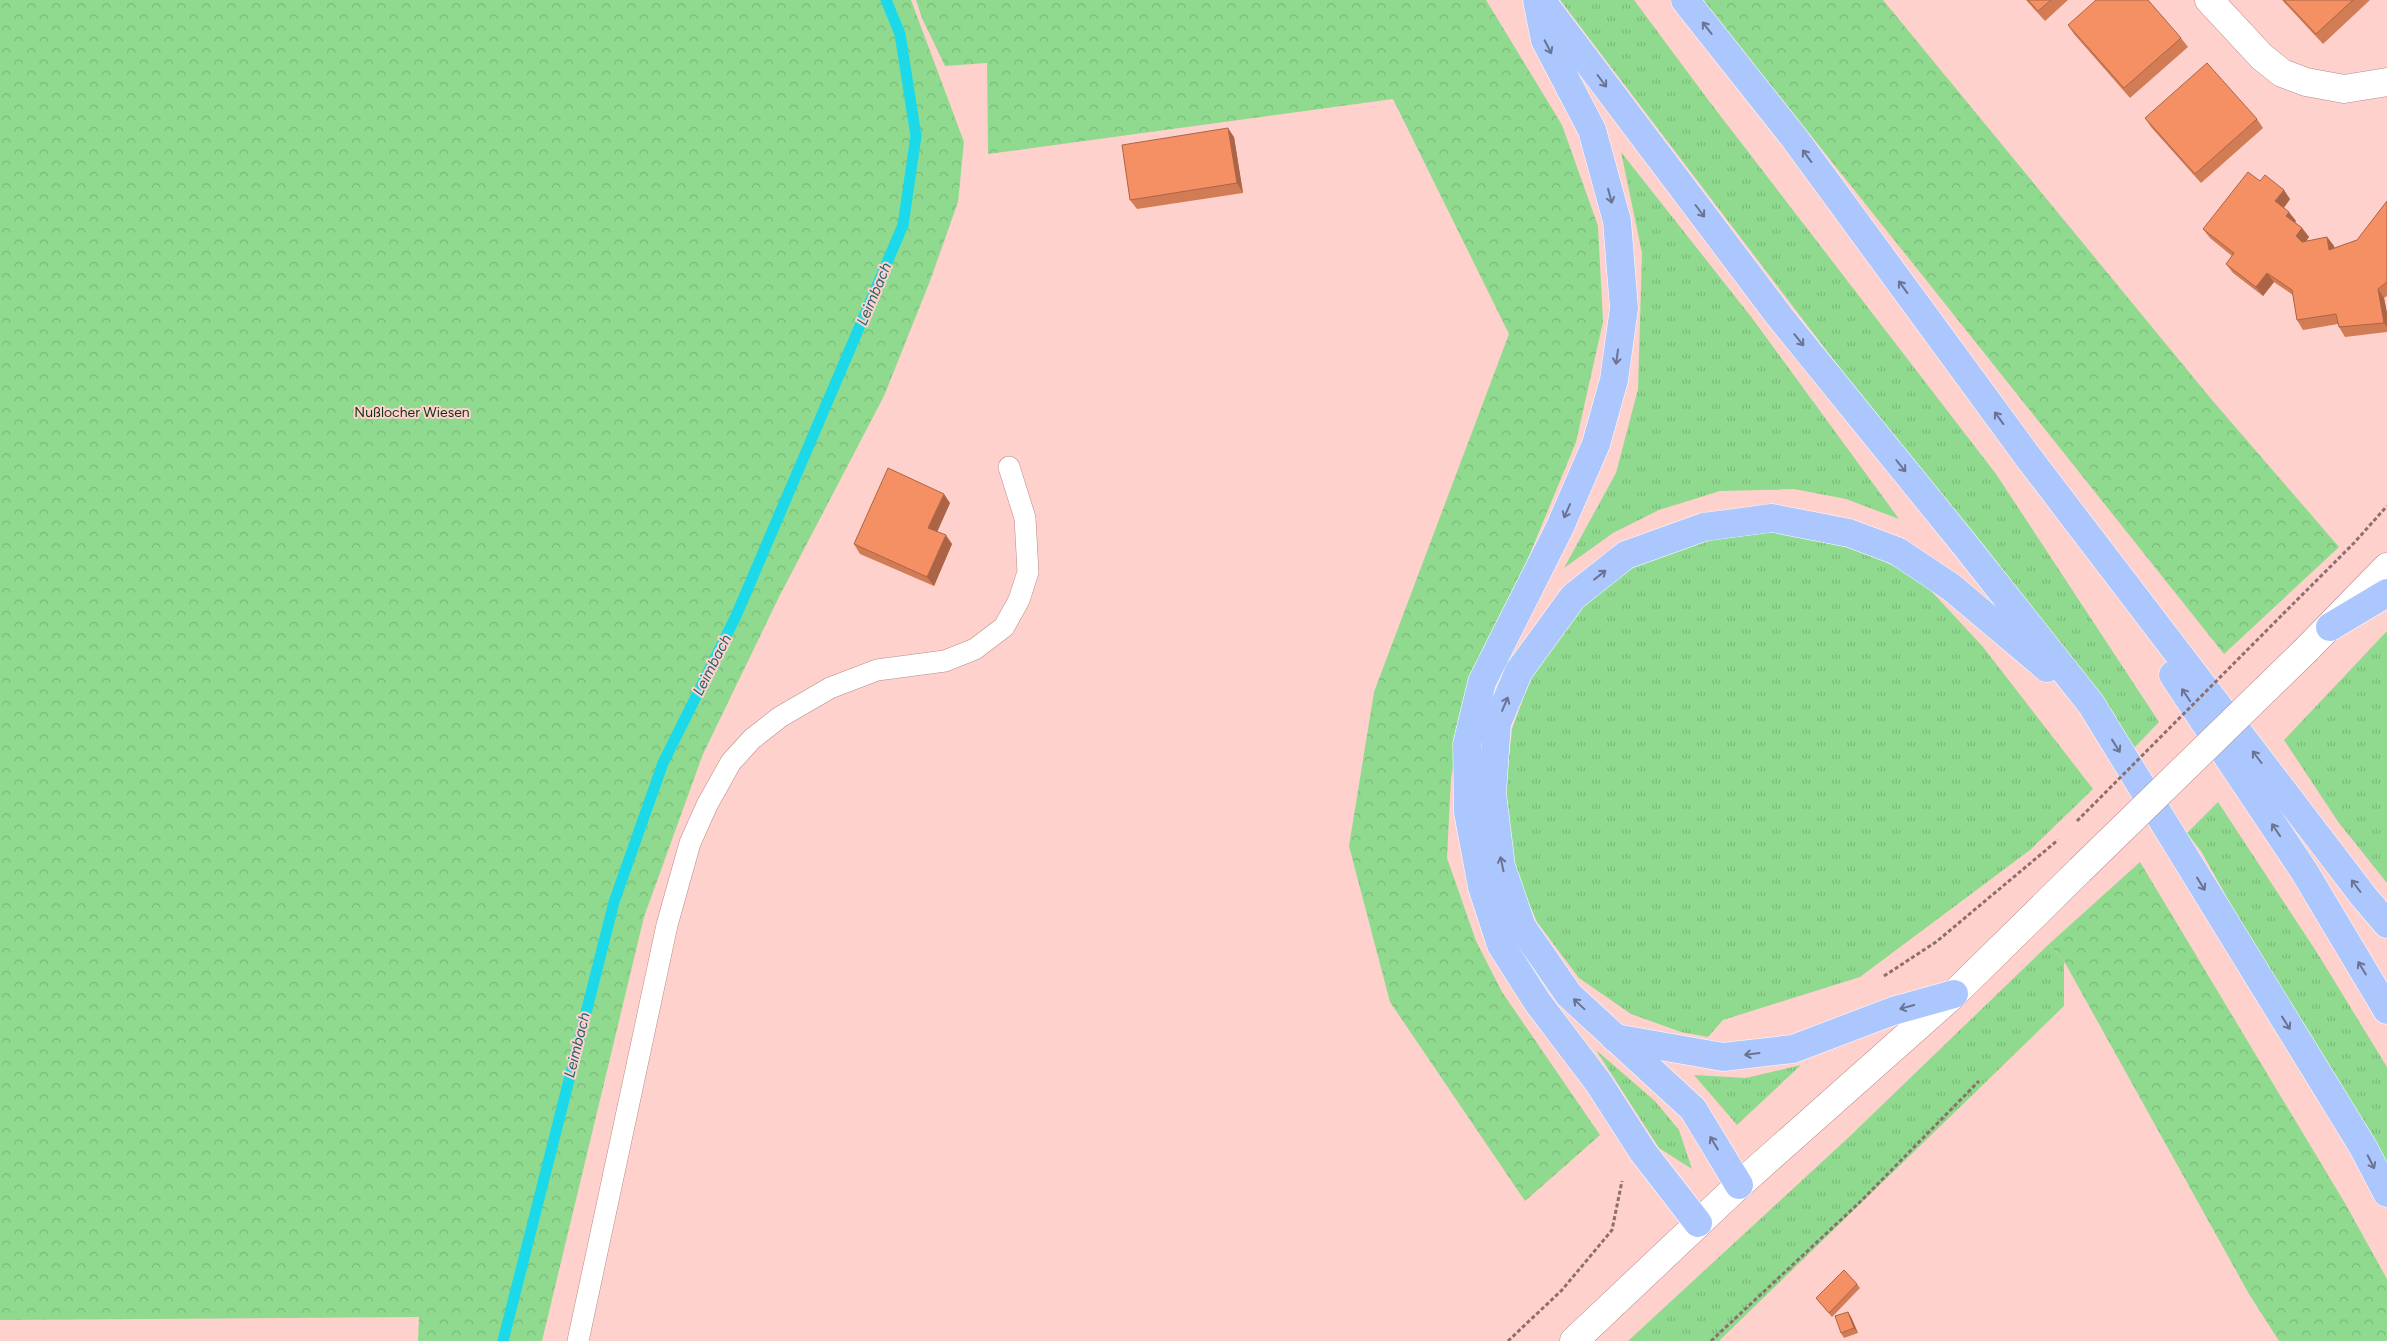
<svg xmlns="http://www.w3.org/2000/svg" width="2387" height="1341" font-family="Figtree,sans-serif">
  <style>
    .grass { fill: url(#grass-tufts) }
    .forest { fill: url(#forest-crowns) }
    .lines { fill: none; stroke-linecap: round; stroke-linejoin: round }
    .stream { stroke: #1bd9e9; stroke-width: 11 }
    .service-casing { stroke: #b68b87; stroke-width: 22 }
    .minor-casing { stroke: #b68b87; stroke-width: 29 }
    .tertiary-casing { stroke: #b68b87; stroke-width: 29 }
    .trunk-casing { stroke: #fff; stroke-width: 29 }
    .path { stroke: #8d6f6c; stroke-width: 3; stroke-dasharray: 4 2.5; stroke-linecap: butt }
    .service { stroke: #fff; stroke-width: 21 }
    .minor { stroke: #fff; stroke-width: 28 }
    .tertiary { stroke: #fff; stroke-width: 28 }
    .trunk { stroke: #acc6fe; stroke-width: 28 }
    .tertiary-bridge-casing { stroke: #b68b87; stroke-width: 29; stroke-linecap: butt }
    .path-bridge { stroke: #8d6f6c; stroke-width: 3; stroke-dasharray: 4 2.5; stroke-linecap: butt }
    .tertiary-bridge { stroke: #fff; stroke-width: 28 }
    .wall { fill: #d27c56 }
    .shaded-wall { fill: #ab6546 }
    .building { fill: #f49064; stroke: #ab6546 }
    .oneway { stroke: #6b7391 }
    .labels { text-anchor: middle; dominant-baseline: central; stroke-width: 4; stroke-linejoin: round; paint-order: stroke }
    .park-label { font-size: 14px; fill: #123214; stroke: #ffd1cc }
    .water-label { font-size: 15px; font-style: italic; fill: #206269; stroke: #ffd1cc }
  </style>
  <defs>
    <pattern id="grass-tufts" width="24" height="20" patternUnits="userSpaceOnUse" patternTransform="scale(1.25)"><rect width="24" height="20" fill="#8fda8f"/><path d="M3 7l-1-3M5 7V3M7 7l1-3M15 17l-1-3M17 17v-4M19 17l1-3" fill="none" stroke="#7bba7a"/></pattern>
    <pattern id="forest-crowns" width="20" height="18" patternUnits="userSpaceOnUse" patternTransform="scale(1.25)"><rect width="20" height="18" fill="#8fda8f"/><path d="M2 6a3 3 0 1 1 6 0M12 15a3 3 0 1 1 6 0" fill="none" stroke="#7bba7a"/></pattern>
  </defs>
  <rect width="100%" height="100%" fill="#ffd1cc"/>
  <g class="grass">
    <path d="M 1560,0 L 1634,0 L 1709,101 L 1996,474 L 2159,722 L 2131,751 Z"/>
    <path d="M 1621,152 L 1752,318 L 1899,519 L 1846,499 L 1794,489 L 1720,491 L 1659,510 L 1613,533 L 1564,568 L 1616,473 L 1638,389 L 1642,253 Z"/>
    <path d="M 1799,528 L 1852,545 L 1921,580 L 1983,647 L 2093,789 L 2030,850 L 1860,977 L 1723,1020 L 1708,1037 L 1681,1032 L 1631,1014 L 1579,978 L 1537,922 L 1514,869 L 1505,794 L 1512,729 L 1533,671 L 1567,619 L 1611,578 L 1666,547 L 1734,530 Z"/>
    <path d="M 2387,631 L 2387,883 L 2339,823 L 2284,740 Z"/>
    <path d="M 2218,802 L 2316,951 L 2387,1067 L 2387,1184 L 2201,851 L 2187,833 Z"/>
    <path d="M 2049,944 L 2064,961 L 2064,1006 L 1719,1341 L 1628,1341 L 1849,1137 Z"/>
    <path d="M 1596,1050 L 1655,1101 L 1679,1130 L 1692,1169 L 1659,1148 Z"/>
    <path d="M 1801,1065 L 1737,1125 L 1694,1075 L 1746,1078 Z"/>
  </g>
  <g class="forest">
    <path d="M 0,0 L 911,0 L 964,142 L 958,202 L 930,281 L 884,396 L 779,597 L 703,754 L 644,917 L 542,1341 L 418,1341 L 419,1317 L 0,1320 Z"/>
    <path d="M 916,0 L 1486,0 L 1562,125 L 1598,226 L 1603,322 L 1576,442 L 1520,578 L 1471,677 L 1451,778 L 1447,858 L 1476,941 L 1502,992 L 1600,1135 L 1525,1201 L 1390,1002 L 1349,846 L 1374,692 L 1509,334 L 1393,99 L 988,154 L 987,63 L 945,66 L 922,18 Z"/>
    <path d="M 1703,0 L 1883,0 L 2212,400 L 2339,547 L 2224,654 Z"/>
    <path d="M 2140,862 L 2346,1205 L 2387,1279 L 2387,1341 L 2279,1341 L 2249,1294 L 2064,961 L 2049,944 Z"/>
  </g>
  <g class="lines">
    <path class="stream" d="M 503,1341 L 614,902 L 663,763 L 736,616 L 903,225 L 916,136 L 900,34 L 886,0"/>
    <defs>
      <path id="service" d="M 578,1341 L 667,925 L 690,843 L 707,805 L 731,762 L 752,739 L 780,717 L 830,688 L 877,670 L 945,661 L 975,649 L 1004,627 L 1019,600 L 1028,572 L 1025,518 L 1009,467"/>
      <path id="minor" d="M 2209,0 L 2262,57 L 2282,73 L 2306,82 L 2344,89 L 2387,82"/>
      <g id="tertiary">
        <path d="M 2307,649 L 2387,567"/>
        <path d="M 1574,1341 L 1739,1185 L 1954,994 L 2080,870"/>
      </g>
      <g id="trunk">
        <path d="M 1537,0 L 1545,40 L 1592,130 L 1617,221 L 1624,308 L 1614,380 L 1596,444 L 1560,527 L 1482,682 L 1467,744 L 1468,812 L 1482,887 L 1501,945 L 1538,1003 L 1598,1082 L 1643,1152 L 1698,1223"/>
        <path d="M 1541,0 L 1780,317 L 1961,540 L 2091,704 L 2363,1147 L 2387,1193"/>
        <path d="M 1685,0 L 1795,139 L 2028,457 L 2364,897 L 2387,924"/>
        <path d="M 2330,627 L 2387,593"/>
        <path d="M 2173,675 L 2304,871 L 2387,1010"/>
        <path d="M 1615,1038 L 1723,1057 L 1793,1049 L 1893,1011 L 1954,994"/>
        <path d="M 1739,1185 L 1693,1109 L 1569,995 L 1522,927 L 1501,866 L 1492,793 L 1497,723 L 1519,671 L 1573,597 L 1626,555 L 1704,527 L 1772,518 L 1849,533 L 1897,551 L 1951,587 L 2047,668"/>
      </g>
    </defs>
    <use href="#service" class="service-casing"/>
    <use href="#minor" class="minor-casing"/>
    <use href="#tertiary" class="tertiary-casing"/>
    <use href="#trunk" class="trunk-casing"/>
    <g class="path">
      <path d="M 2283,614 L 2354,543 L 2387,506"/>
      <path d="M 1884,976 L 1936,942 L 2058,840"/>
      <path d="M 1508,1341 L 1562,1290 L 1612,1230 L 1622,1181"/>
      <path d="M 1711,1341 L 1861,1201 L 1979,1081"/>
    </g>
    <use href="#service" class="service"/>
    <use href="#minor" class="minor"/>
    <use href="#tertiary" class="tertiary"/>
    <use href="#trunk" class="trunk"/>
    <defs>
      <path id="tertiary-bridge" d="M 2080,870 L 2307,649"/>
    </defs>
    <use href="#tertiary-bridge" class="tertiary-bridge-casing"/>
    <path class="path-bridge" d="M 2077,821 L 2283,614"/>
    <use href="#tertiary-bridge" class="tertiary-bridge"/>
  </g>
  <g class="wall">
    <path d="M 2026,0 L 2068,0 L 2045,21 Z"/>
    <path d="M 2282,0 L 2370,0 L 2323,44 Z"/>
    <path d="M 2068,25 L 2181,38 L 2188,47 L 2130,98 L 2074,34 Z"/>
    <path d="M 2145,118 L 2257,119 L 2263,128 L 2201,183 L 2151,127 Z"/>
    <path d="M 1234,137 L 1243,193 L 1137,209 L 1130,200 Z"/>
    <path d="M 2290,199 L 2284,208 L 2296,221 L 2295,222 L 2302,228 L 2309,237 L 2305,242 L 2327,237 L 2334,246 L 2334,248 L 2357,240 L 2387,201 L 2387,296 L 2384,298 L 2387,313 L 2387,332 L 2345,337 L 2339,327 L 2338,324 L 2303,330 L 2297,320 L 2293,295 L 2274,282 L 2263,296 L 2233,273 L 2226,264 L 2232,256 L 2210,238 L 2203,229 Z"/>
    <path d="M 950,503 L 937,531 L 952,544 L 934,586 L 860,554 L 854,544 Z"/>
    <path d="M 1857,1284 L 1860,1288 L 1832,1317 L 1816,1298 Z"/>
    <path d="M 1848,1312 L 1851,1317 L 1858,1333 L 1844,1338 L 1841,1333 Z"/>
  </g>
  <g class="shaded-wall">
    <path d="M 1228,128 L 1234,137 L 1243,193 L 1237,183 Z"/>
    <path d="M 2284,190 L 2290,199 L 2282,210 L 2275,201 Z"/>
    <path d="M 2289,212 L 2296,221 L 2292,225 L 2286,216 Z"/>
    <path d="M 2302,228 L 2309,237 L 2303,246 L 2296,236 Z"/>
    <path d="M 2327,237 L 2334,246 L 2336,259 L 2329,250 Z"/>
    <path d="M 2267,273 L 2274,282 L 2263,296 L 2256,287 Z"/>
    <path d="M 2378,289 L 2384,298 L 2387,313 L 2387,327 L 2384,323 Z"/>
    <path d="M 944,494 L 950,503 L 935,537 L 928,528 Z"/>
    <path d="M 946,535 L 952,544 L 934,586 L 927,577 Z"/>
    <path d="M 1848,1312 L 1851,1317 L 1858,1333 L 1854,1328 Z"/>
  </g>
  <g class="building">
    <path d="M 2028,0 L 2051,0 L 2038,11 Z"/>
    <path d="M 2096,0 L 2148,0 L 2181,38 L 2124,88 L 2068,25 Z"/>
    <path d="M 2284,0 L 2353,0 L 2316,34 Z"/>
    <path d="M 2207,63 L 2257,119 L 2195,174 L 2145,118 Z"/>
    <path d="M 1228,128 L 1237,183 L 1130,200 L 1122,145 Z"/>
    <path d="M 2248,172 L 2260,181 L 2265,175 L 2284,190 L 2275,201 L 2289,212 L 2286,216 L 2302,228 L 2296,236 L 2302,242 L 2327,237 L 2329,250 L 2357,240 L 2387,201 L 2387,282 L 2378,289 L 2384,323 L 2339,327 L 2336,314 L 2297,320 L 2292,290 L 2267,273 L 2256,287 L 2226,264 L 2234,253 L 2203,229 Z"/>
    <path d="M 888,468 L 944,494 L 928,528 L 946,535 L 927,577 L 854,544 Z"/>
    <path d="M 1844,1270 L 1857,1284 L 1829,1313 L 1816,1298 Z"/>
    <path d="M 1848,1312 L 1854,1328 L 1841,1333 L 1835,1316 Z"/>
  </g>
  <defs><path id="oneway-shaft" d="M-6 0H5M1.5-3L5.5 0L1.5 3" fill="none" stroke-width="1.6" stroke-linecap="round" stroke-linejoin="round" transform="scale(1.25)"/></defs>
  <g class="oneway">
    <use href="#oneway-shaft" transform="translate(1707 28) rotate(-128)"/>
    <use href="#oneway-shaft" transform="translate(1548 47) rotate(63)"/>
    <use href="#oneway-shaft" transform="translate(1602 81) rotate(53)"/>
    <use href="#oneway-shaft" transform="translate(1807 156) rotate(-126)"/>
    <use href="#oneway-shaft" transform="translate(1610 196) rotate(75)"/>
    <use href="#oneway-shaft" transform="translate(1700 211) rotate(53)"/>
    <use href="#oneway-shaft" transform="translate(1903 287) rotate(-126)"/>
    <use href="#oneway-shaft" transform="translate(1799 340) rotate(51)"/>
    <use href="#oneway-shaft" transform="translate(1617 357) rotate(98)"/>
    <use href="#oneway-shaft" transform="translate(1999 418) rotate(-126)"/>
    <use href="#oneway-shaft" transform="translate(1901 466) rotate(51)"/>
    <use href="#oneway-shaft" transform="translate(1567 511) rotate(114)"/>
    <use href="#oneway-shaft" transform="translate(1600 575) rotate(-38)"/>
    <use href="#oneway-shaft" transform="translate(2186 695) rotate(-124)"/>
    <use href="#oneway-shaft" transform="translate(1505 704) rotate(-67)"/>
    <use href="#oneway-shaft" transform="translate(2116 746) rotate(58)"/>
    <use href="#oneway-shaft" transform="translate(2257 757) rotate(-127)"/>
    <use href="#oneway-shaft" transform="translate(2276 830) rotate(-124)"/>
    <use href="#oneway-shaft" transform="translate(1502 864) rotate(-102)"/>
    <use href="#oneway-shaft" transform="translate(2201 884) rotate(58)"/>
    <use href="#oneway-shaft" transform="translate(2356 886) rotate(-127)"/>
    <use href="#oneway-shaft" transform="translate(2362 968) rotate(-121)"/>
    <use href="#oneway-shaft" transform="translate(1579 1004) rotate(-137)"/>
    <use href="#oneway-shaft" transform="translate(1907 1007) rotate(165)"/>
    <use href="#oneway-shaft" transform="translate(2286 1023) rotate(58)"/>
    <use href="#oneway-shaft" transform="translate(1752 1054) rotate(173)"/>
    <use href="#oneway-shaft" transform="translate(1714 1143) rotate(-121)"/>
    <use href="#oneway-shaft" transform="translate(2371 1162) rotate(63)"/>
  </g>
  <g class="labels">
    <g class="park-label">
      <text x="412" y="412">Nußlocher Wiesen</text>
    </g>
    <g class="water-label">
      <text transform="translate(874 294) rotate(-67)">Leimbach</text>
      <text transform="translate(712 665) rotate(-63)">Leimbach</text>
      <text transform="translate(577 1045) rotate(-76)">Leimbach</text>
    </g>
  </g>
</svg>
